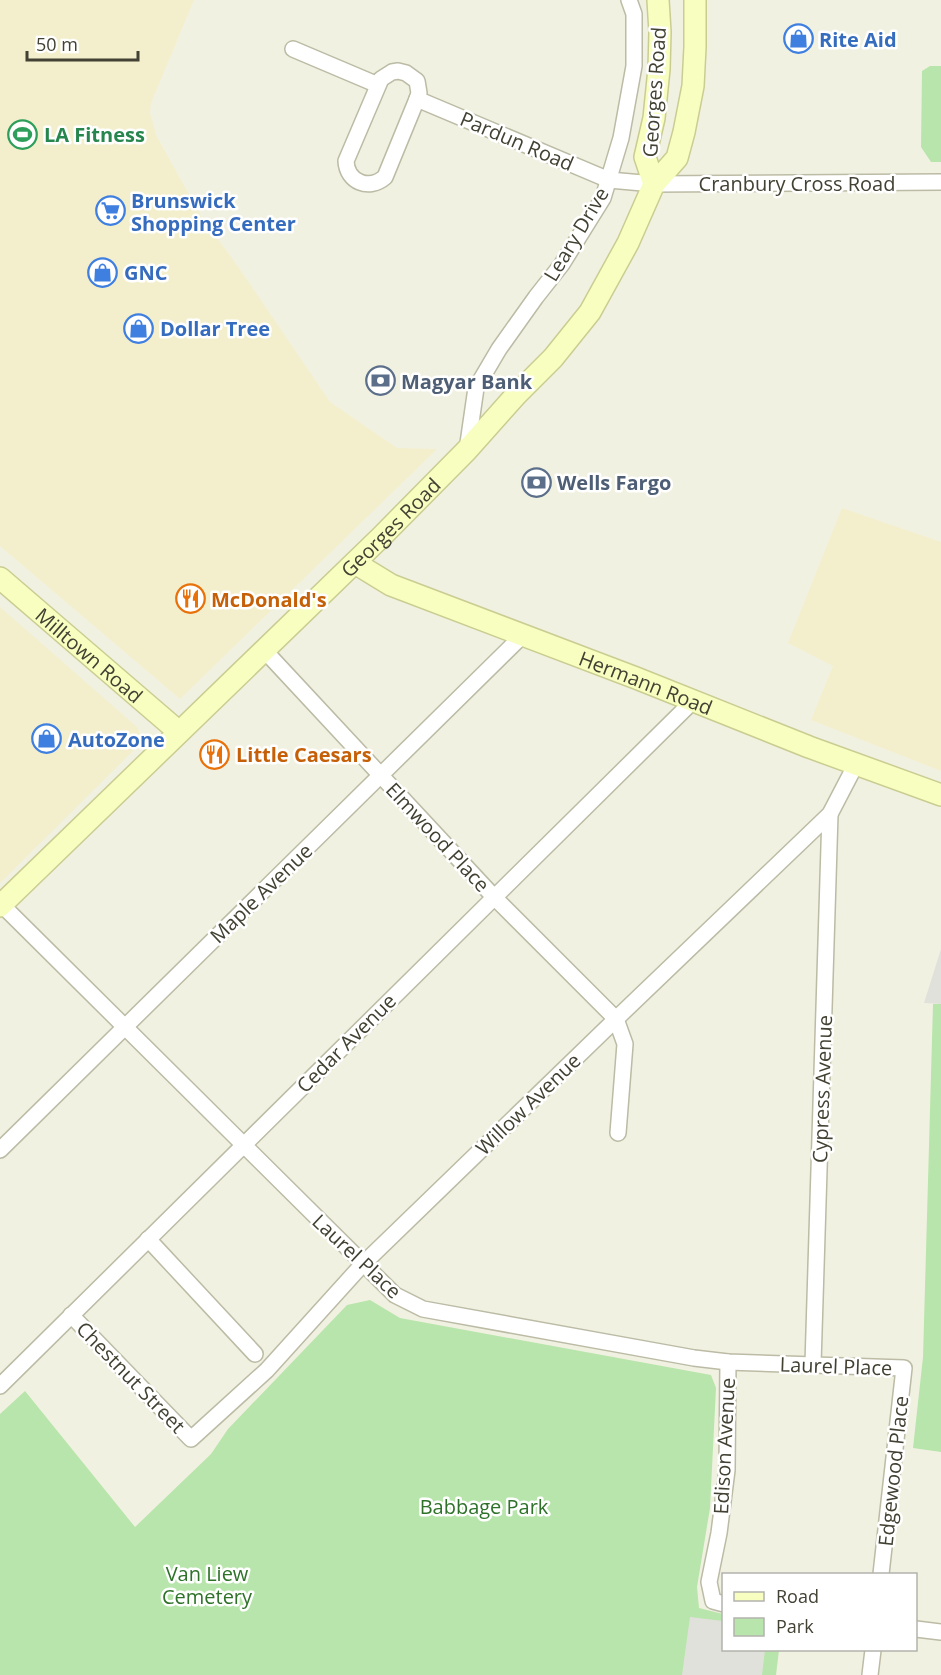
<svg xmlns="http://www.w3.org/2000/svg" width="941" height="1675" font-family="'Open Sans',sans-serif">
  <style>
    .commercial { fill: #f3efcd }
    .green { fill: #b8e5ab }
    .parking { fill: #e1e1db }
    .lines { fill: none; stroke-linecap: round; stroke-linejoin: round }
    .street-casing { stroke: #bcbba5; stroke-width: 18 }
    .secondary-casing { stroke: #cacd91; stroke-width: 24 }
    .street { stroke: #fff; stroke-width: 15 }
    .secondary { stroke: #f8fdc0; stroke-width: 21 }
    .labels { text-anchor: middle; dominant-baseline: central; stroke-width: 5; stroke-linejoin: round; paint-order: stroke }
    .shop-label { font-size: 20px; font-weight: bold; fill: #366cbe; stroke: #fff; text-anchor: start }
    .street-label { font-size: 20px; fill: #424133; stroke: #fff }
    .leisure-label { font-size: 20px; font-weight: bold; fill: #27864d; stroke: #fff; text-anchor: start }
    .service-label { font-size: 20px; font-weight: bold; fill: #4e5e75; stroke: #fff; text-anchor: start }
    .food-label { font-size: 20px; font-weight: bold; fill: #c56008; stroke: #fff; text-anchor: start }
    .park-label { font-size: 20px; fill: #2d7228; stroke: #fff }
  </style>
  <rect width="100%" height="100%" fill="#f1f1e2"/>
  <g class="commercial">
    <path d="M 0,0 L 194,0 L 151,103 L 150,113 L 157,137 L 201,216 L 239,268 L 330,402 L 397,448 L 437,449 L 180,699 L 0,546 Z"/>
    <path d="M 842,508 L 941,542 L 941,771 L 811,720 L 833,666 L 788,643 Z"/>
    <path d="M 0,607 L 138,728 L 142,742 L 0,883 Z"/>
  </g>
  <g class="green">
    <path d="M 930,66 L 941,66 L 941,162 L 931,162 L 921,147 L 922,71 Z"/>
    <path d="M 933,1004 L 941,1004 L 941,1452 L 913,1448 L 923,1357 Z"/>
    <path d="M 370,1300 L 400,1318 L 711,1375 L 716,1388 L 710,1508 L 697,1587 L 699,1608 L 723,1614 L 724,1650 L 779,1650 L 776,1675 L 0,1675 L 0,1414 L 25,1391 L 135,1527 L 211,1454 L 228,1429 L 347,1305 Z"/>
  </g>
  <g class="parking">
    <path d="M 941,949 L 941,1004 L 924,1003 Z"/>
    <path d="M 690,1617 L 723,1621 L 724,1650 L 765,1650 L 762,1675 L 682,1675 Z"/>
  </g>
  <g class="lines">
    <defs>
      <g id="street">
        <path d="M 293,49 L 378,85"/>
        <path d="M 398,71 L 406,73 L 417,81 L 419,93 L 417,99 L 385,177 C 369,191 347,182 346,161 L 381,79 L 392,72 Z"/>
        <path d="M 417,99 L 609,180 L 654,184 L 941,182"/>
        <path d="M 467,450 L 476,388 L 499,349 L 536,297 L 562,264 L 603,198 L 621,138 L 634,66 L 634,14 L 629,0"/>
        <path d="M 265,651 L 494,897 L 616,1019 L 625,1044 L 618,1133"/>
        <path d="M 2,905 L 395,1295 L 423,1309 L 694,1358 L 728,1362 L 904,1368 L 881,1574"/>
        <path d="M 0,1150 L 522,636"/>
        <path d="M 148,1239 L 255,1354"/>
        <path d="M 71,1315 L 191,1439 L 267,1370 L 362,1265 L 616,1019 L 830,814 L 856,764"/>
        <path d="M 813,1364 L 830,814"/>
        <path d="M 0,1386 L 693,701"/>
        <path d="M 724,1604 L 713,1601 L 709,1582 L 719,1533 L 727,1470 L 728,1362"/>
        <path d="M 916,1629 L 941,1632"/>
        <path d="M 870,1675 L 873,1650"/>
      </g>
      <g id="secondary">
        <path d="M 654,184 L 645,157 L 654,118 L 659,69 L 660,32 L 658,0"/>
        <path id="s1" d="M 355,563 L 391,585 L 636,678 L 809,747 L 941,795"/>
        <path id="s2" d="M 0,578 L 179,732"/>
        <path id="s3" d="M 0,906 L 381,537 L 467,450 L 516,395 L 553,358 L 590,312 L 628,243 L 654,184 L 677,158 L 684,132 L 693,86 L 695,47 L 695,0"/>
      </g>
    </defs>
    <use href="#street" class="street-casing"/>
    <use href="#secondary" class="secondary-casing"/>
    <use href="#street" class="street"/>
    <use href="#secondary" class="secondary"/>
  </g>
  <defs>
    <symbol id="shop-ring" viewBox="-11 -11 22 22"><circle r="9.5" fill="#fff" stroke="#3f7fe0" stroke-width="1.5"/><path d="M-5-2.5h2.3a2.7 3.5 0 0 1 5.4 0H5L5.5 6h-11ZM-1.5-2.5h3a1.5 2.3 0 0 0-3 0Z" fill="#3f7fe0"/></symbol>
    <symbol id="stadium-ring" viewBox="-11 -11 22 22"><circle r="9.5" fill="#fff" stroke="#2e9e5b" stroke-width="1.5"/><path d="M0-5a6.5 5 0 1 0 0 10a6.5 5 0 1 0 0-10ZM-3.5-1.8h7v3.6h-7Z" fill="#2e9e5b"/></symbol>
    <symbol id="supermarket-ring" viewBox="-11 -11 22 22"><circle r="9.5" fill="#fff" stroke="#3f7fe0" stroke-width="1.5"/><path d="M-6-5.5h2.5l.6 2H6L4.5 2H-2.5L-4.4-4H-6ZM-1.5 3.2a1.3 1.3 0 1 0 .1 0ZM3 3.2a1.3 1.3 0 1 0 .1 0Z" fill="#3f7fe0"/></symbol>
    <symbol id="bank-ring" viewBox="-11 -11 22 22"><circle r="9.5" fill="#fff" stroke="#5c6f8a" stroke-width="1.5"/><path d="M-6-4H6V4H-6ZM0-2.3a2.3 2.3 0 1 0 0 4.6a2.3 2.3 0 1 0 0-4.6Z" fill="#5c6f8a"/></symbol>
    <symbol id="restaurant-ring" viewBox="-11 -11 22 22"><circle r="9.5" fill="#fff" stroke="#e8710a" stroke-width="1.5"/><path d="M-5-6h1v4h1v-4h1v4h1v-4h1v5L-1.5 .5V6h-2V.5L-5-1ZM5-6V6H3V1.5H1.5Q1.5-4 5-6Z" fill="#e8710a"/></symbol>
  </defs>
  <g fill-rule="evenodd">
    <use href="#shop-ring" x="782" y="22" width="33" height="33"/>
    <use href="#stadium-ring" x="6" y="118" width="33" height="33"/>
    <use href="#supermarket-ring" x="94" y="194" width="33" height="33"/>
    <use href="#shop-ring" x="86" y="256" width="33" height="33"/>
    <use href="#shop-ring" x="122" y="312" width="33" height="33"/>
    <use href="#bank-ring" x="364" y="364" width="33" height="33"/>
    <use href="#bank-ring" x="520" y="466" width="33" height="33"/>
    <use href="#restaurant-ring" x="174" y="582" width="33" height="33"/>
    <use href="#shop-ring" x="30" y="722" width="33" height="33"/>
    <use href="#restaurant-ring" x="198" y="738" width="33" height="33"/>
  </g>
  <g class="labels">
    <g class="shop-label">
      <text x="819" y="39">Rite Aid</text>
      <text x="131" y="200">Brunswick<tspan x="131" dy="23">Shopping Center</tspan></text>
      <text x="124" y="272">GNC</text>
      <text x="160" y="328">Dollar Tree</text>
      <text x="68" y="739">AutoZone</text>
    </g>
    <g class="street-label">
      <text transform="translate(654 92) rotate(-86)">Georges Road</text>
      <text transform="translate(517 141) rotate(23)">Pardun Road</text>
      <text x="797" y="183">Cranbury Cross Road</text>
      <text transform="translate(576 234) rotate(-59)">Leary Drive</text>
      <text stroke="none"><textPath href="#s3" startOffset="544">Georges Road</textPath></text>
      <text stroke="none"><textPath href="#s2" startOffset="118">Milltown Road</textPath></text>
      <text stroke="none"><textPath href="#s1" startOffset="315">Hermann Road</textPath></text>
      <text transform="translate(438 837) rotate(47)">Elmwood Place</text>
      <text transform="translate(261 893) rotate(-44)">Maple Avenue</text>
      <text transform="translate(346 1043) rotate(-45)">Cedar Avenue</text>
      <text transform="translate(822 1089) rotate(-88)">Cypress Avenue</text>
      <text transform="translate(528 1104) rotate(-44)">Willow Avenue</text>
      <text transform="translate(357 1256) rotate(43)">Laurel Place</text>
      <text transform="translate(836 1366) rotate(2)">Laurel Place</text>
      <text transform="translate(131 1377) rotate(46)">Chestnut Street</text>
      <text transform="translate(724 1446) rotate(-87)">Edison Avenue</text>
      <text transform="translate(893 1471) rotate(-84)">Edgewood Place</text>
    </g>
    <g class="leisure-label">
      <text x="44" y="134">LA Fitness</text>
    </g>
    <g class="service-label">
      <text x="401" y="381">Magyar Bank</text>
      <text x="557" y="482">Wells Fargo</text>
    </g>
    <g class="food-label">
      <text x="211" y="599">McDonald's</text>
      <text x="236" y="754">Little Caesars</text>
    </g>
    <g class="park-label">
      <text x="484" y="1506">Babbage Park</text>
      <text x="207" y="1573">Van Liew<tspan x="207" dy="23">Cemetery</tspan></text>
    </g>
  </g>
  <rect x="722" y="1573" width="195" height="78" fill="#ffffff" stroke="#b3b3ad" stroke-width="1.5"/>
  <rect x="734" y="1592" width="30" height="9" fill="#f8fdc0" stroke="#b3b3ad" stroke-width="1.5"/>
  <text x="776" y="1603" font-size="18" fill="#424133">Road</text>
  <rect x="734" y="1618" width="30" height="18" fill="#b8e5ab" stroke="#b3b3ad" stroke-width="1.5"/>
  <text x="776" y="1633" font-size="18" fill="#424133">Park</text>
  <path d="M27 51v9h111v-9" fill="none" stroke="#424133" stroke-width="3"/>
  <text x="36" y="51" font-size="18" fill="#424133" stroke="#ffffff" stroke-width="4.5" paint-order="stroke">50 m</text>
</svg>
